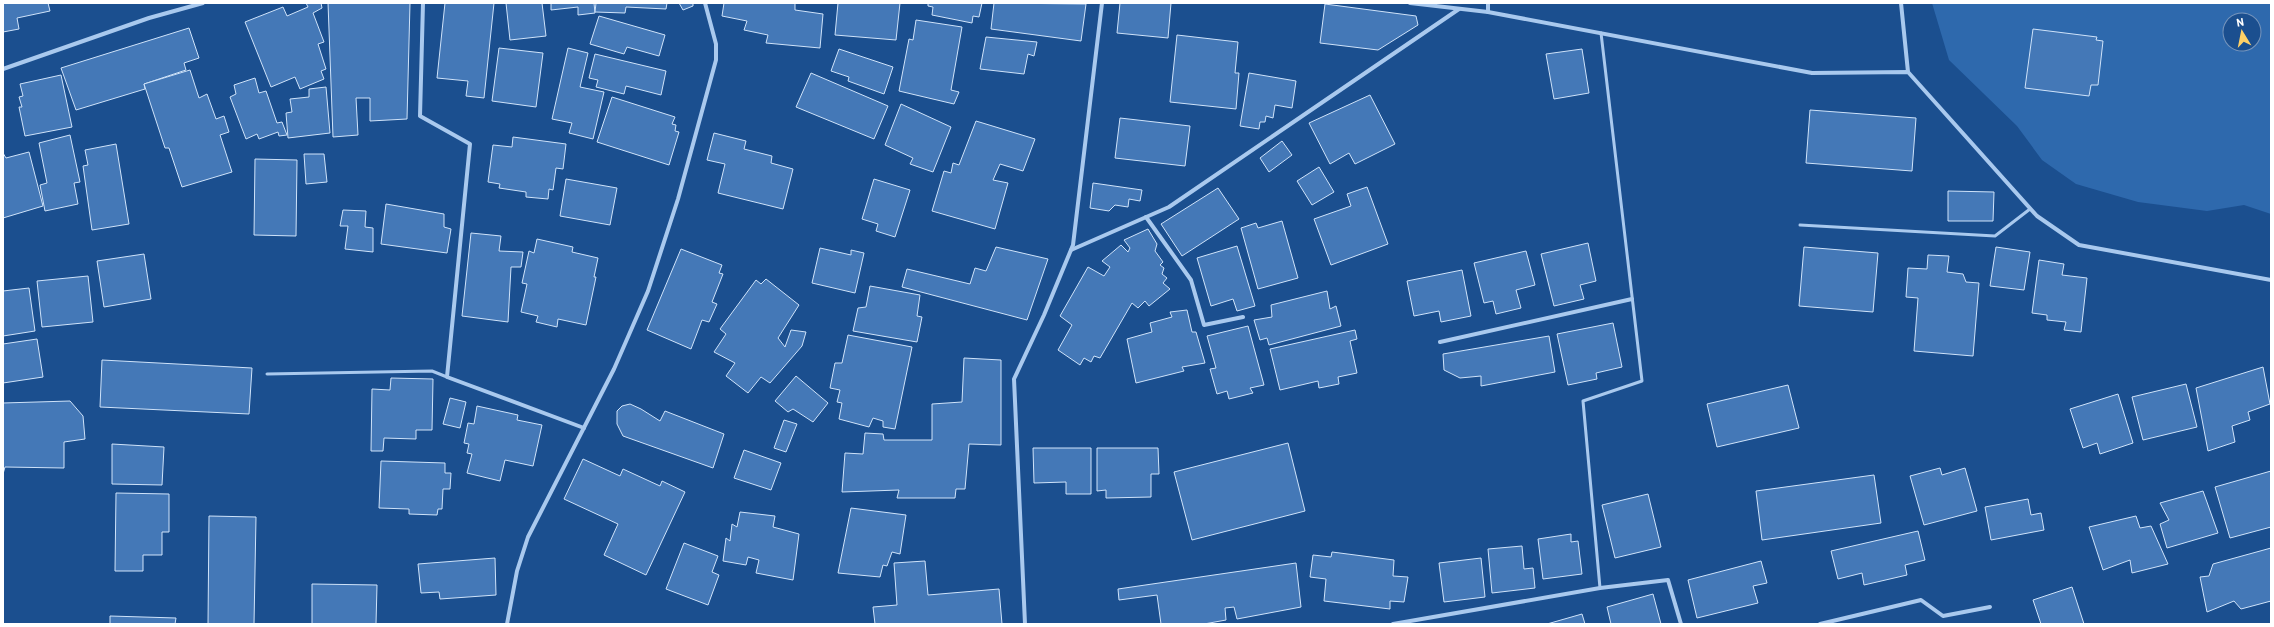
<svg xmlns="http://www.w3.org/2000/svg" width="2274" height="627" font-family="Barlow,sans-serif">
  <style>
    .green { fill: #2e69ad; fill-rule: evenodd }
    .building { fill: #4478b7; stroke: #cfe3fa }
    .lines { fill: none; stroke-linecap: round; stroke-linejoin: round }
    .service { stroke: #a9c9ee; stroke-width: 3 }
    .minor { stroke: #a9c9ee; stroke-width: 4 }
  </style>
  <rect width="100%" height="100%" fill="#1b4f8f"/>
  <path class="green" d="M 1932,3 L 2271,3 L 2271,214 L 2244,205 L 2207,211 L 2138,202 L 2076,184 L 2042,160 L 2017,126 L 1949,60 ZM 2230,20 L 2254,20 L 2254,44 L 2230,44 Z"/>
  <g class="building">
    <path d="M 3,3 L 48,3 L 50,11 L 17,18 L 19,29 L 3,32 Z"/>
    <path d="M 306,3 L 321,3 L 322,8 L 313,13 L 324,42 L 318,44 L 326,69 L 321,71 L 324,79 L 300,89 L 295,77 L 271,87 L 245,22 L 283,7 L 287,16 L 308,7 Z"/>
    <path d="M 328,3 L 410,3 L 407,119 L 370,121 L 370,98 L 356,98 L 358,135 L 333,137 Z"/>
    <path d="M 445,3 L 494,3 L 484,98 L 466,96 L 468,81 L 437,78 Z"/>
    <path d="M 506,3 L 542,3 L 546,36 L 510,40 Z"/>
    <path d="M 551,3 L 594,3 L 595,13 L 578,15 L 578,7 L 551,10 Z"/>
    <path d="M 596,3 L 667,3 L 666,9 L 626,7 L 625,13 L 595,12 Z"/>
    <path d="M 679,3 L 693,3 L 693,6 L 683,10 Z"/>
    <path d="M 724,3 L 795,3 L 795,10 L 823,14 L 820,48 L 766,43 L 768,35 L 744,30 L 747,21 L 722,16 Z"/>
    <path d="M 838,3 L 900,3 L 896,40 L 835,35 Z"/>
    <path d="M 928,3 L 982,3 L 979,17 L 973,16 L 972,23 L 932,15 L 933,7 L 928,6 Z"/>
    <path d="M 994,3 L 1086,4 L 1081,41 L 991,29 Z"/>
    <path d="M 1120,3 L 1171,3 L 1168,38 L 1117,33 Z"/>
    <path d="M 1325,4 L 1416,16 L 1418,25 L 1378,50 L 1320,43 Z"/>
    <path d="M 599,16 L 665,35 L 659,56 L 627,47 L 624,54 L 590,44 Z"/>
    <path d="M 916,20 L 962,27 L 951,90 L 959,92 L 954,104 L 899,91 L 909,39 L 913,40 Z"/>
    <path d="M 189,28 L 199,58 L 184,63 L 186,70 L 144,84 L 145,89 L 76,110 L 61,68 Z"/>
    <path d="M 2033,29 L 2097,37 L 2096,40 L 2103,41 L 2098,85 L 2091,85 L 2089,96 L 2025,88 Z"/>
    <path d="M 1177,35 L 1238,42 L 1235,73 L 1239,73 L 1236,109 L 1170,102 Z"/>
    <path d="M 986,37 L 1037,42 L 1034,56 L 1028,54 L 1024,74 L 980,69 Z"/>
    <path d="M 499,48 L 543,53 L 536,107 L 492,101 Z"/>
    <path d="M 568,48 L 588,53 L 580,87 L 604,92 L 593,139 L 569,133 L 572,123 L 552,119 Z"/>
    <path d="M 839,49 L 893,67 L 884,94 L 848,81 L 849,77 L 831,71 Z"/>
    <path d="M 1582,49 L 1589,93 L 1554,99 L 1546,54 Z"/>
    <path d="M 595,54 L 666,71 L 661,95 L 626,86 L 624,94 L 596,87 L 598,80 L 589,78 Z"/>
    <path d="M 190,70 L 199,98 L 207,94 L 216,119 L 224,116 L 229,132 L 220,135 L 232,172 L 182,187 L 169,148 L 165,148 L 144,84 Z"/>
    <path d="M 811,73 L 888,106 L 874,139 L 796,107 Z"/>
    <path d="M 1249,73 L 1296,81 L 1292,108 L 1275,105 L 1273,118 L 1266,116 L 1265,122 L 1260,122 L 1259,129 L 1240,126 Z"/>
    <path d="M 61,75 L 72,127 L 25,136 L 19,107 L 22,107 L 19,97 L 23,96 L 20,84 Z"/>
    <path d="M 255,78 L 259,93 L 266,91 L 277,123 L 282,122 L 287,135 L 279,136 L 278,132 L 259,139 L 257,134 L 246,139 L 230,97 L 236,94 L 234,85 Z"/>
    <path d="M 326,87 L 330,133 L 288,138 L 286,113 L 292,112 L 290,99 L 309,97 L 309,89 Z"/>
    <path d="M 1370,95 L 1395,144 L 1355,164 L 1349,153 L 1330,164 L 1309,123 Z"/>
    <path d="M 612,97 L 675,117 L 672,124 L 676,125 L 675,131 L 679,132 L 669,165 L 597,142 Z"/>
    <path d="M 901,104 L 951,127 L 933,172 L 910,164 L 913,158 L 885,145 Z"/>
    <path d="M 1810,110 L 1916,118 L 1912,171 L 1806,163 Z"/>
    <path d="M 1120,118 L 1190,126 L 1185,166 L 1115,158 Z"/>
    <path d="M 976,121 L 1035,139 L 1023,171 L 1000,164 L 993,180 L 1008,183 L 995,229 L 932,211 L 944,171 L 951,173 L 953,163 L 959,165 Z"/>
    <path d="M 714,133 L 746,141 L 744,149 L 772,156 L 771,163 L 793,169 L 783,209 L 718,193 L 725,164 L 707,160 Z"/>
    <path d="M 70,135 L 80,182 L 74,183 L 78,204 L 45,211 L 40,185 L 47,183 L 39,143 Z"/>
    <path d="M 513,137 L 566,144 L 563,169 L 556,168 L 553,190 L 549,189 L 548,199 L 526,197 L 526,192 L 499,188 L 500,184 L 488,182 L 493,145 L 512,147 Z"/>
    <path d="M 1282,141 L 1292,155 L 1269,172 L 1260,158 Z"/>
    <path d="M 116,144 L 129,224 L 92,230 L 83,166 L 88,165 L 85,150 Z"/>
    <path d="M 29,152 L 43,206 L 3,218 L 3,153 L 6,158 Z"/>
    <path d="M 304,154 L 324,154 L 327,182 L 306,184 Z"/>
    <path d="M 255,159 L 297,160 L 296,236 L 254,235 Z"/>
    <path d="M 1319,167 L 1334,192 L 1312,205 L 1297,181 Z"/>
    <path d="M 566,179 L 617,188 L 610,225 L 560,216 Z"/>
    <path d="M 874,179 L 910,190 L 895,237 L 876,231 L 878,224 L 862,219 Z"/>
    <path d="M 1093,183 L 1142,190 L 1140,201 L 1129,199 L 1128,207 L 1115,205 L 1109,211 L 1090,208 Z"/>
    <path d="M 1367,187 L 1388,244 L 1331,265 L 1314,219 L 1351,206 L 1347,194 Z"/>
    <path d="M 1218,188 L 1239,219 L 1182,256 L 1161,224 Z"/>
    <path d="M 1948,191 L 1994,192 L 1993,221 L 1948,221 Z"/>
    <path d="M 386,204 L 444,214 L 444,227 L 451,229 L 447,253 L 381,244 Z"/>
    <path d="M 343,210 L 366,211 L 365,227 L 373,228 L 373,252 L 345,249 L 348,226 L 340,226 Z"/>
    <path d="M 1282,221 L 1298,278 L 1258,289 L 1241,228 L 1256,223 L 1258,228 Z"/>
    <path d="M 1148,229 L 1157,244 L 1155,251 L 1163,262 L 1160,265 L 1164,268 L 1162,274 L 1167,278 L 1163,283 L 1170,289 L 1149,306 L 1145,301 L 1138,308 L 1132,303 L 1100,358 L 1094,356 L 1091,362 L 1084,358 L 1080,365 L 1058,350 L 1072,325 L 1060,316 L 1088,267 L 1104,276 L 1110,267 L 1102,261 L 1121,245 L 1128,252 L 1130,248 L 1124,240 Z"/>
    <path d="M 471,233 L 501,236 L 499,251 L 523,252 L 521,267 L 511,267 L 508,322 L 462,316 Z"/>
    <path d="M 537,239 L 573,247 L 572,252 L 598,258 L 594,277 L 596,277 L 586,325 L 558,319 L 557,327 L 536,322 L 538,316 L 521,312 L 527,284 L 522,283 L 529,251 L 534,253 Z"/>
    <path d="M 1588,243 L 1596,281 L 1580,285 L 1584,299 L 1554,306 L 1541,254 Z"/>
    <path d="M 1237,246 L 1255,306 L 1237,311 L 1233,299 L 1211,306 L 1197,258 Z"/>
    <path d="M 996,247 L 1048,259 L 1027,320 L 902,287 L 907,269 L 970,284 L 975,268 L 986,271 Z"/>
    <path d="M 1804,247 L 1878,253 L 1873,312 L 1799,306 Z"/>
    <path d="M 1996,247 L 2030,252 L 2024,290 L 1990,286 Z"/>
    <path d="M 820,248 L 851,255 L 851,250 L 864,253 L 855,293 L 812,283 Z"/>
    <path d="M 681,249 L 722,265 L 719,273 L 723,274 L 712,302 L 717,304 L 709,322 L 702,320 L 691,349 L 647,330 Z"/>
    <path d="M 1526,251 L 1535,285 L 1516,290 L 1521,308 L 1496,314 L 1493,301 L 1484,303 L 1474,263 Z"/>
    <path d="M 144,254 L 151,299 L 104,307 L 97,261 Z"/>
    <path d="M 1928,255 L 1949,256 L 1947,272 L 1963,274 L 1966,282 L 1979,283 L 1973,356 L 1914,351 L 1918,298 L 1906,297 L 1908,268 L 1927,269 Z"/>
    <path d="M 2039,260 L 2064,264 L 2062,275 L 2087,278 L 2081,332 L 2064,330 L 2066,322 L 2047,320 L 2047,315 L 2032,313 Z"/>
    <path d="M 1462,270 L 1471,316 L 1441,322 L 1439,311 L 1414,316 L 1407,281 Z"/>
    <path d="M 88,276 L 93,322 L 42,327 L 37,281 Z"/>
    <path d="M 766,279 L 799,305 L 778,338 L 785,347 L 791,330 L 806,332 L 802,346 L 770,383 L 761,377 L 748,393 L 726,376 L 735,363 L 714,352 L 726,334 L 720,329 L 756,280 L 761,284 Z"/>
    <path d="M 870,286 L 920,295 L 917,316 L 922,317 L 917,342 L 853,331 L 858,308 L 866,307 Z"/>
    <path d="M 29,288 L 35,331 L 3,336 L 3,291 Z"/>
    <path d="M 1327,291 L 1330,309 L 1336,306 L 1341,326 L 1269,345 L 1267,338 L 1260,340 L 1254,320 L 1272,317 L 1271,305 Z"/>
    <path d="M 1187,310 L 1192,332 L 1196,332 L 1205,363 L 1182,367 L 1184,371 L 1136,383 L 1127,339 L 1152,332 L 1150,323 L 1172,317 L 1170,312 Z"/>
    <path d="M 1613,323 L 1622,367 L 1596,373 L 1597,379 L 1568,385 L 1557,334 Z"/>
    <path d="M 1248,326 L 1264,385 L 1250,388 L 1253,393 L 1229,399 L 1227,391 L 1217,394 L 1210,369 L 1216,368 L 1207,336 Z"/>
    <path d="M 1355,330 L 1357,339 L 1350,341 L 1357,373 L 1338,377 L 1339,384 L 1319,388 L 1318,381 L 1280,390 L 1270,349 Z"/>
    <path d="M 848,335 L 912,347 L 895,429 L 883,427 L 883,421 L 873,418 L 869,427 L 839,419 L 842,403 L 837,402 L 840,390 L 830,388 L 835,363 L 842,363 Z"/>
    <path d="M 1549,336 L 1555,372 L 1481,386 L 1481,376 L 1460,378 L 1444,370 L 1443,354 Z"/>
    <path d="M 37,339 L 43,377 L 3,383 L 3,344 Z"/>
    <path d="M 964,358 L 1001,360 L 1001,445 L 969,444 L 965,489 L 956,489 L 955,498 L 897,498 L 899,490 L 842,492 L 845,453 L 863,454 L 865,433 L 883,434 L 884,440 L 932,440 L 932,404 L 962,402 Z"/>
    <path d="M 102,360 L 252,368 L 249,414 L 100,407 Z"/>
    <path d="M 2263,367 L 2270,404 L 2248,412 L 2250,420 L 2232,426 L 2235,442 L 2208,451 L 2196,388 Z"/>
    <path d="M 796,376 L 828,403 L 813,422 L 793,409 L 788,412 L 775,401 Z"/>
    <path d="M 391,378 L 433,379 L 432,430 L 416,430 L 416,439 L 384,438 L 383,451 L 371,451 L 372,389 L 390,390 Z"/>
    <path d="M 2186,384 L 2197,427 L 2143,440 L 2132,397 Z"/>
    <path d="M 1788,385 L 1799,428 L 1717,447 L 1707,404 Z"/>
    <path d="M 2118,394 L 2133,443 L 2100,454 L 2097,443 L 2083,448 L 2070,409 Z"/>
    <path d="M 450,398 L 466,402 L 460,428 L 443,424 Z"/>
    <path d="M 70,401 L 83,416 L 85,439 L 64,442 L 64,468 L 5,467 L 3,474 L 3,403 Z"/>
    <path d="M 630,404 L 641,409 L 660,421 L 665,411 L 724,434 L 713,468 L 623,436 L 617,424 L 617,411 L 622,406 Z"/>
    <path d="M 477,406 L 518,415 L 517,420 L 542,425 L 533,466 L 505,460 L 500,481 L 467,473 L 472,454 L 467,453 L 469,444 L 464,443 L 468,423 L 474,424 Z"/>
    <path d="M 784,420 L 797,424 L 786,452 L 774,448 Z"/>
    <path d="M 1288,443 L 1305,511 L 1192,540 L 1174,472 Z"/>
    <path d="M 112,444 L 164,447 L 162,485 L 112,484 Z"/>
    <path d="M 1033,448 L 1091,448 L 1091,494 L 1066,494 L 1066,482 L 1034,483 Z"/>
    <path d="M 1097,448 L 1158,448 L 1159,474 L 1151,474 L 1151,497 L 1106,498 L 1106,490 L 1097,491 Z"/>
    <path d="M 744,450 L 781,463 L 771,490 L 734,478 Z"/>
    <path d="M 583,459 L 620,476 L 623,469 L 660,486 L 662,481 L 685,492 L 646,575 L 604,555 L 618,524 L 564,499 Z"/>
    <path d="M 381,461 L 445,463 L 445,473 L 451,473 L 450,489 L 443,489 L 442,509 L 438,509 L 437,515 L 409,514 L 409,509 L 379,508 Z"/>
    <path d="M 1940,468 L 1942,475 L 1965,468 L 1977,511 L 1924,525 L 1910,476 Z"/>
    <path d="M 2271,471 L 2271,527 L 2230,538 L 2215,487 Z"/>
    <path d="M 1874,475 L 1881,523 L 1762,540 L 1756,491 Z"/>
    <path d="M 2203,491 L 2218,533 L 2167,548 L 2160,524 L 2169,520 L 2160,503 Z"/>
    <path d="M 116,493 L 169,494 L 169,532 L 162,532 L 162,555 L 143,555 L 143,571 L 115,571 Z"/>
    <path d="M 1648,494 L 1661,547 L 1615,558 L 1602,505 Z"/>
    <path d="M 2028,499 L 2031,515 L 2041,513 L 2044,530 L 1991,540 L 1985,507 Z"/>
    <path d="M 851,508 L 906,515 L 900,554 L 892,552 L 887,566 L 883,565 L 880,577 L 838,573 Z"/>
    <path d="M 740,512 L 775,516 L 773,527 L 799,534 L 793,580 L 756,573 L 759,560 L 748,557 L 746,565 L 723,561 L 726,538 L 730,541 L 732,524 L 737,527 Z"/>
    <path d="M 209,516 L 256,517 L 254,624 L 208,624 Z"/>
    <path d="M 2136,516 L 2140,528 L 2151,526 L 2168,564 L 2132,573 L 2130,560 L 2103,570 L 2089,527 Z"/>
    <path d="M 1918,531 L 1925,560 L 1905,565 L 1907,575 L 1864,585 L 1862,573 L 1838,579 L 1831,551 Z"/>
    <path d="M 1571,534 L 1571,542 L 1578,541 L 1582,574 L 1543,579 L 1538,539 Z"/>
    <path d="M 684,543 L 718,556 L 712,572 L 719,575 L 708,605 L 666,589 Z"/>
    <path d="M 1522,546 L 1524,569 L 1533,568 L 1535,588 L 1492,593 L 1488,549 Z"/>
    <path d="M 2271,548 L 2271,601 L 2241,609 L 2234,601 L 2207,612 L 2200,577 L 2209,576 L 2213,564 Z"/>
    <path d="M 1332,552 L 1394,560 L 1393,576 L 1408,577 L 1404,602 L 1390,601 L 1390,609 L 1324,601 L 1326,579 L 1310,577 L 1313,555 L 1331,557 Z"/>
    <path d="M 495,558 L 496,595 L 440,599 L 439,592 L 421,593 L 418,564 Z"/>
    <path d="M 1481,558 L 1485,597 L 1444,602 L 1439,563 Z"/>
    <path d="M 925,561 L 928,595 L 999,589 L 1002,624 L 875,624 L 873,607 L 897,605 L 894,563 Z"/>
    <path d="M 1761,561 L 1767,583 L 1753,586 L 1758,603 L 1697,618 L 1688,580 Z"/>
    <path d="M 1296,563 L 1301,607 L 1237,619 L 1234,607 L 1225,608 L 1226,620 L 1204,624 L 1161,624 L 1157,595 L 1119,600 L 1118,589 Z"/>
    <path d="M 312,584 L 377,585 L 376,624 L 312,624 Z"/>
    <path d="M 2072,587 L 2084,624 L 2041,624 L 2033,600 Z"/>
    <path d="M 1653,594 L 1661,624 L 1611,624 L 1607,607 Z"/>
    <path d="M 1582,614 L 1585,624 L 1547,624 Z"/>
    <path d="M 110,616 L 176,618 L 175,624 L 110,624 Z"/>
  </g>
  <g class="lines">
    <g class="service">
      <path d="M 1800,225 L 1995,236 L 2030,209"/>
      <path d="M 267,374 L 432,371 L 447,377"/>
      <path d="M 1600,588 L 1583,401 L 1642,381 L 1601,33"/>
    </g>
    <g class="minor">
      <path d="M 423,3 L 420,116 L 470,144 L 447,377 L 584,428"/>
      <path d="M 1410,3 L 1488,12 L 1812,73 L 1908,72 L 2037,216 L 2079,245 L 2271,280"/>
      <path d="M 1488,3 L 1488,12"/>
      <path d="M 1901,3 L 1908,72"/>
      <path d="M 3,69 L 149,18 L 203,3"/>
      <path d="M 1146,217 L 1191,280 L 1204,325 L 1243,317"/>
      <path d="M 1071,250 L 1169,207 L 1459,9"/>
      <path d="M 1440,342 L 1632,299"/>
      <path d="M 507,624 L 517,571 L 528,537 L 614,369 L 648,291 L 678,199 L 716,60 L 716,44 L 705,3"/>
      <path d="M 1025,624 L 1014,379 L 1044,315 L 1073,245 L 1102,3"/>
      <path d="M 1393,624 L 1600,588 L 1668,580 L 1681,624"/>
      <path d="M 1820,624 L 1921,600 L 1943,616 L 1990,607"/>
    </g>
  </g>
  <rect width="2274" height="627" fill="none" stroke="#ffffff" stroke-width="8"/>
  <g transform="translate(2242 32) rotate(350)"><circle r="19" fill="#1b4f8f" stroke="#7695bc"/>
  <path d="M0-3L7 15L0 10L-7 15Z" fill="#ffd166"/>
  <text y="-6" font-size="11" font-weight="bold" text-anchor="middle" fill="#ffffff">N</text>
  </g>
</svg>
